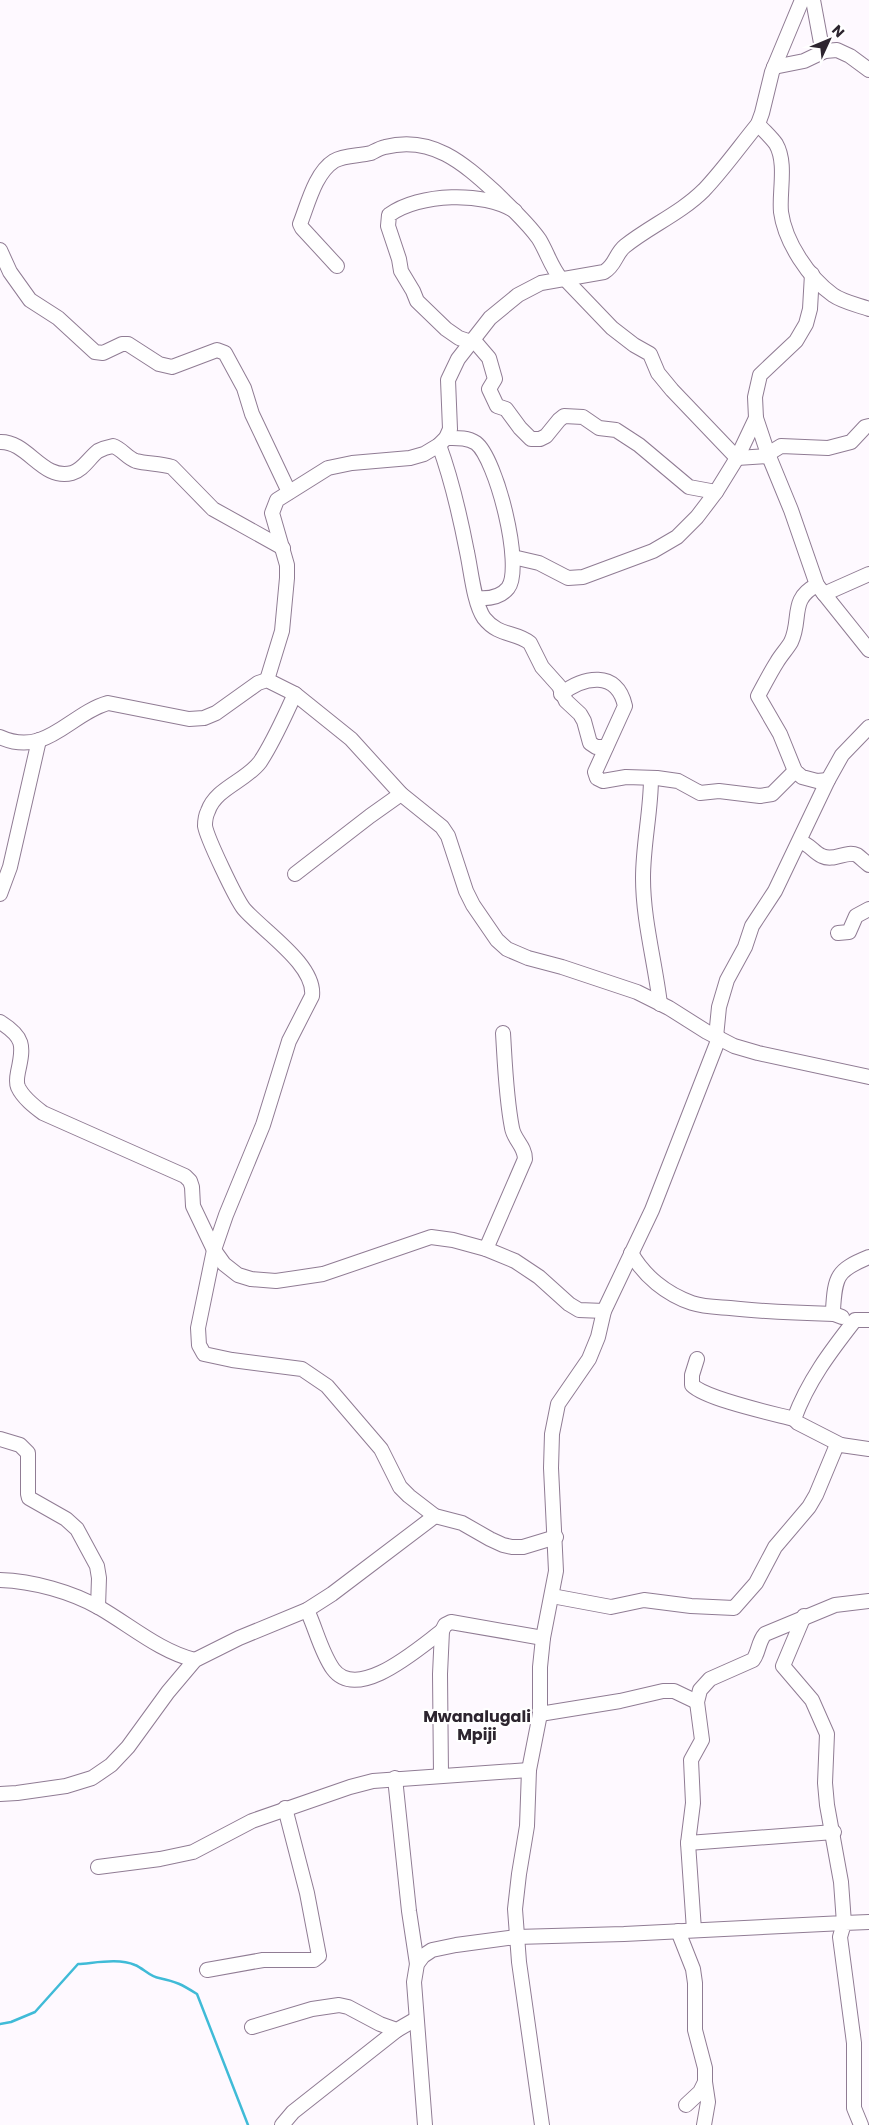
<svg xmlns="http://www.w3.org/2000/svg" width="869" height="2125" font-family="Poppins,sans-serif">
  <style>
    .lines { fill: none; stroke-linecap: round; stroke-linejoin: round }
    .stream { stroke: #40bbd7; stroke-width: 2.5 }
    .minor-casing { stroke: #907c94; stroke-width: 16 }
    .minor { stroke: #fff; stroke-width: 14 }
    .labels { text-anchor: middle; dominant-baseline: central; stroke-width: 4.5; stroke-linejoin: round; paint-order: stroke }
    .quarter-label { font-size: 16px; font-weight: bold; fill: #2d252f; stroke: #fff }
  </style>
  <rect width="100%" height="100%" fill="#fef9ff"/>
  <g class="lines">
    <path class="stream" d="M 0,2024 L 11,2022 L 35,2012 L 78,1964 C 95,1963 119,1958 135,1965 C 143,1968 150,1977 159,1978 C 177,1982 181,1984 197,1994 L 248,2125"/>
    <defs>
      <g id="minor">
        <path d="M 813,0 L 821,43 L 825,51"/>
        <path d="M 774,67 L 804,61 L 825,51 L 837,50 L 850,56 L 869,70"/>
        <path d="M 758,124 C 763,130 771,137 776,144 C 787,163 779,192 781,212 C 785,242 809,278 833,295 C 843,302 858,305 869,309"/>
        <path d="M 515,211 C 484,191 419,193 389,215 L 388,226 L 399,259 L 401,271 L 413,291 L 417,301 L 446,329 L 459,338 L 477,344 L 489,358 L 495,379 L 489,389 L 497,406 L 506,409 L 520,428 L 531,439 L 540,439 L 546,436 L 559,420 L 564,416 L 583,417 L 599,428 L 616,430 L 639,445 L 689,487 L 716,492"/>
        <path d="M 0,250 L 10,272 L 30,300 L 58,318 L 95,352 L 103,353 L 122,344 L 128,344 L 159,364 L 172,367 L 217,350 L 225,353 L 244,388 L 252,414 L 289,492"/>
        <path d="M 337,266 L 302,228 L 300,224 C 308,204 315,173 334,161 C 344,155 359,156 371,153 C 375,151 380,148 385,147 C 432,135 463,163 495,192 C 510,207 527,222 539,239 C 547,252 551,267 561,279"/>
        <path d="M 812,274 L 810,309 L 806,324 L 796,341 L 760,375 L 755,397 L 756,418 L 768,454 L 791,510 L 817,585 L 869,650"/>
        <path d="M 565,279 L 612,328 L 634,345 L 650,354 L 658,373 L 672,390 L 737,458 L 769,456"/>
        <path d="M 446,438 C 456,438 467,437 476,443 C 496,458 524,567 508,588 C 500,598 488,599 477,598"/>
        <path d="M 0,442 C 28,441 42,481 72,473 C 83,470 89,458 98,451 C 102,449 108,447 113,446 C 122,449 127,458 136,461 C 148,464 160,463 172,467 L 213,509 L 283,548"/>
        <path d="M 439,445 C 452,480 460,516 467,552 C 471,570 474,604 484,618 C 499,637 515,631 530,643 L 542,667 L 559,686 L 566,701 L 580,714 L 584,721 L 590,743 L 596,747 L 606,747"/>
        <path d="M 768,454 L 781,446 L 828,448 L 851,442 L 865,427 L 869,426"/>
        <path d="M 513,557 L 539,563 L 568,578 L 583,577 L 653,551 L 677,537 L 697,517 L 716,492 L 737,458 L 756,418"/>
        <path d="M 817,585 C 789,599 802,619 791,642 C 787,649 781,655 777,662 C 770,673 764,685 758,696 L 780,734 L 795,771 L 802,777 L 817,781 L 828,780"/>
        <path d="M 824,594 L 869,574"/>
        <path d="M 267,680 L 282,631 L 287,578 L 287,565 L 272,513 L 277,500 L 328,468 L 352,463 L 410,458 L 424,454 L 439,445 L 446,438 L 450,429 L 448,380 L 458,359 L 490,318 L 518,295 L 541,283 L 604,272 C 616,265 615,254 625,246 C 650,226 681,213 704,190 C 723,170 740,146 758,124 L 762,113 L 772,72 L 802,0"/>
        <path d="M 295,694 C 284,717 274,741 260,762 C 246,781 216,788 208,811 C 206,815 205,822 205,826 C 207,838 236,899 244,909 C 263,931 316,965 312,996 L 289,1041 L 263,1125 L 226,1215 L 214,1250 L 198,1328 L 199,1345 L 204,1354 L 232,1360 L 302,1369 L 327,1386 L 381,1449 L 400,1487 L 409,1496 L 435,1516 L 462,1523 L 490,1539 L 503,1545 L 512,1547 L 523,1547 L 556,1537"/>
        <path d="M 561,694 C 583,677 617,669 625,706 L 595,772 L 597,778 L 603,781 L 626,777 L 657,778 L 678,781 L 700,793 L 719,791 L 760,796 L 772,794 L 795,771"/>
        <path d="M 0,737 C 46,758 69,714 108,703 L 189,719 L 204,718 L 216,713 L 258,683 L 267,680 L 295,694 L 351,739 L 401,794 L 442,827 L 448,836 L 466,891 L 473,905 L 497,940 L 507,949 L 528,958 L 562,967 L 637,992 L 669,1008 L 707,1032 L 734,1046 L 758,1053 L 869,1077"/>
        <path d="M 651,778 C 651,811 643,844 643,878 C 643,920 655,962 660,1004"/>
        <path d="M 800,842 C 810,844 813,852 822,856 C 834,862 846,850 857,855 C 861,858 865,862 869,865"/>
        <path d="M 295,874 L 370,816 L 401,794"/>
        <path d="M 0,894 L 10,867 L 39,740"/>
        <path d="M 838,933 L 849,932 L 856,916 L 869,909"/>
        <path d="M 0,1022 C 24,1037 24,1045 18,1072 C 17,1077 16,1082 18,1087 C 23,1098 35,1107 43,1113 L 185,1176 L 190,1181 L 192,1187 L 193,1206 L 214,1250 L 224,1264 L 238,1275 L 251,1279 L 276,1281 L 323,1274 L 431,1237 L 453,1240 L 486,1249 L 515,1261 L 539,1277 L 569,1304 L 579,1310 L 604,1311"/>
        <path d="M 716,1037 L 719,1007 L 727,980 L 745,947 L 752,926 L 775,891 L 828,780 L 842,755 L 869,727"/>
        <path d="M 486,1249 L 525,1159 C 525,1146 514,1140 512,1128 C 506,1097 505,1065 503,1033"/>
        <path d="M 631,1253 C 644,1276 666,1294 692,1303 C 704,1307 718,1307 730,1308 C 765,1312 799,1313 834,1314"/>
        <path d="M 842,1317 L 834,1314 L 833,1310 C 835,1276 837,1270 869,1257"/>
        <path d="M 697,1359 L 692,1375 L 692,1385 C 706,1399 771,1413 794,1419"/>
        <path d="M 0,1439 L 20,1445 L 28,1453 L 28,1494 L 29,1498 L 66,1519 L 77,1529 L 97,1566 L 99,1578 L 98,1607"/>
        <path d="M 841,1445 L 798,1423 L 794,1419 C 808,1381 830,1352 855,1320 L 869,1320"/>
        <path d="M 0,1580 C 33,1581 72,1592 100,1608 C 131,1626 161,1652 195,1660"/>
        <path d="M 552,1596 L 611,1607 L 644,1600 L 691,1606 L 734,1608 L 756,1583 L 775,1547 L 809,1507 L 816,1495 L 836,1447 L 841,1445 L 869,1449"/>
        <path d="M 307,1610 C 316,1629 321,1652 333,1669 C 358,1703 420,1647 442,1631"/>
        <path d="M 540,1714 L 620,1701 L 663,1691 L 674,1691 L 697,1702"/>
        <path d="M 441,1775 L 440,1674 L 442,1631 L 445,1625 L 451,1622 L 543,1638"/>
        <path d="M 395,1778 L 409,1911 L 417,1964"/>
        <path d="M 0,1794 L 17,1793 L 66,1786 L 92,1778 L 111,1765 L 128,1747 L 168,1692 L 195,1660 L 239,1638 L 307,1610 L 332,1594 L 435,1516"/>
        <path d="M 688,1843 L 834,1832"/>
        <path d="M 98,1867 L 160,1859 L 193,1852 L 252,1821 L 350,1787 L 373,1781 L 529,1770"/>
        <path d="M 694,1930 L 688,1843 L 693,1803 L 691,1760 L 702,1740 L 697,1702 L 700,1690 L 710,1679 L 753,1660 C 759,1652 758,1642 765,1634 L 835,1605 L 869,1601"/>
        <path d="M 678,1931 L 693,1969 L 695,1983 L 695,2030 L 705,2068 L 705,2082 L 700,2092 L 686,2105"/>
        <path d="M 207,1970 L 263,1960 L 314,1960 L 319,1956 L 307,1893 L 285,1808"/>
        <path d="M 252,2027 L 312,2009 L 339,2005 L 348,2007 L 380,2024 L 397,2030 L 416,2019"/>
        <path d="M 282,2125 L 293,2112 L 397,2030"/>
        <path d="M 425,2125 L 414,1982 L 417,1964 L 423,1956 L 432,1950 L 456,1945 L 516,1937 L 624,1934 L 844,1923 L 841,1882 L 827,1805 L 825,1783 L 827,1734 L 812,1700 L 783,1666 L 804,1616"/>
        <path d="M 542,2125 L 519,1962 L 515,1909 L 519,1874 L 527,1826 L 529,1770 L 540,1714 L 540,1667 L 543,1638 L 556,1571 L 551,1468 L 552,1434 L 558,1404 L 589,1359 L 598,1337 L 604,1311 L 652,1210 L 719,1038"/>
        <path d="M 704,2125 L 708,2102 L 705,2082"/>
        <path d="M 861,2125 L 854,2108 L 854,2043 L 840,1937 L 844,1923 L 869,1922"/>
      </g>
    </defs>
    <use href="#minor" class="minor-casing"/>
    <use href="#minor" class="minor"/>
  </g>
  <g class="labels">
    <g class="quarter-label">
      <text x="477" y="1716">Mwanalugali<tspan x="477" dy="18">Mpiji</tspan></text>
    </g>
  </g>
  <g transform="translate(829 40) rotate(46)" stroke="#ffffff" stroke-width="4" paint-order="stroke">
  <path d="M0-4L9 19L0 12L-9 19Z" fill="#2d252f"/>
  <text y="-8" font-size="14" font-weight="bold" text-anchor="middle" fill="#2d252f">N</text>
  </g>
</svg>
